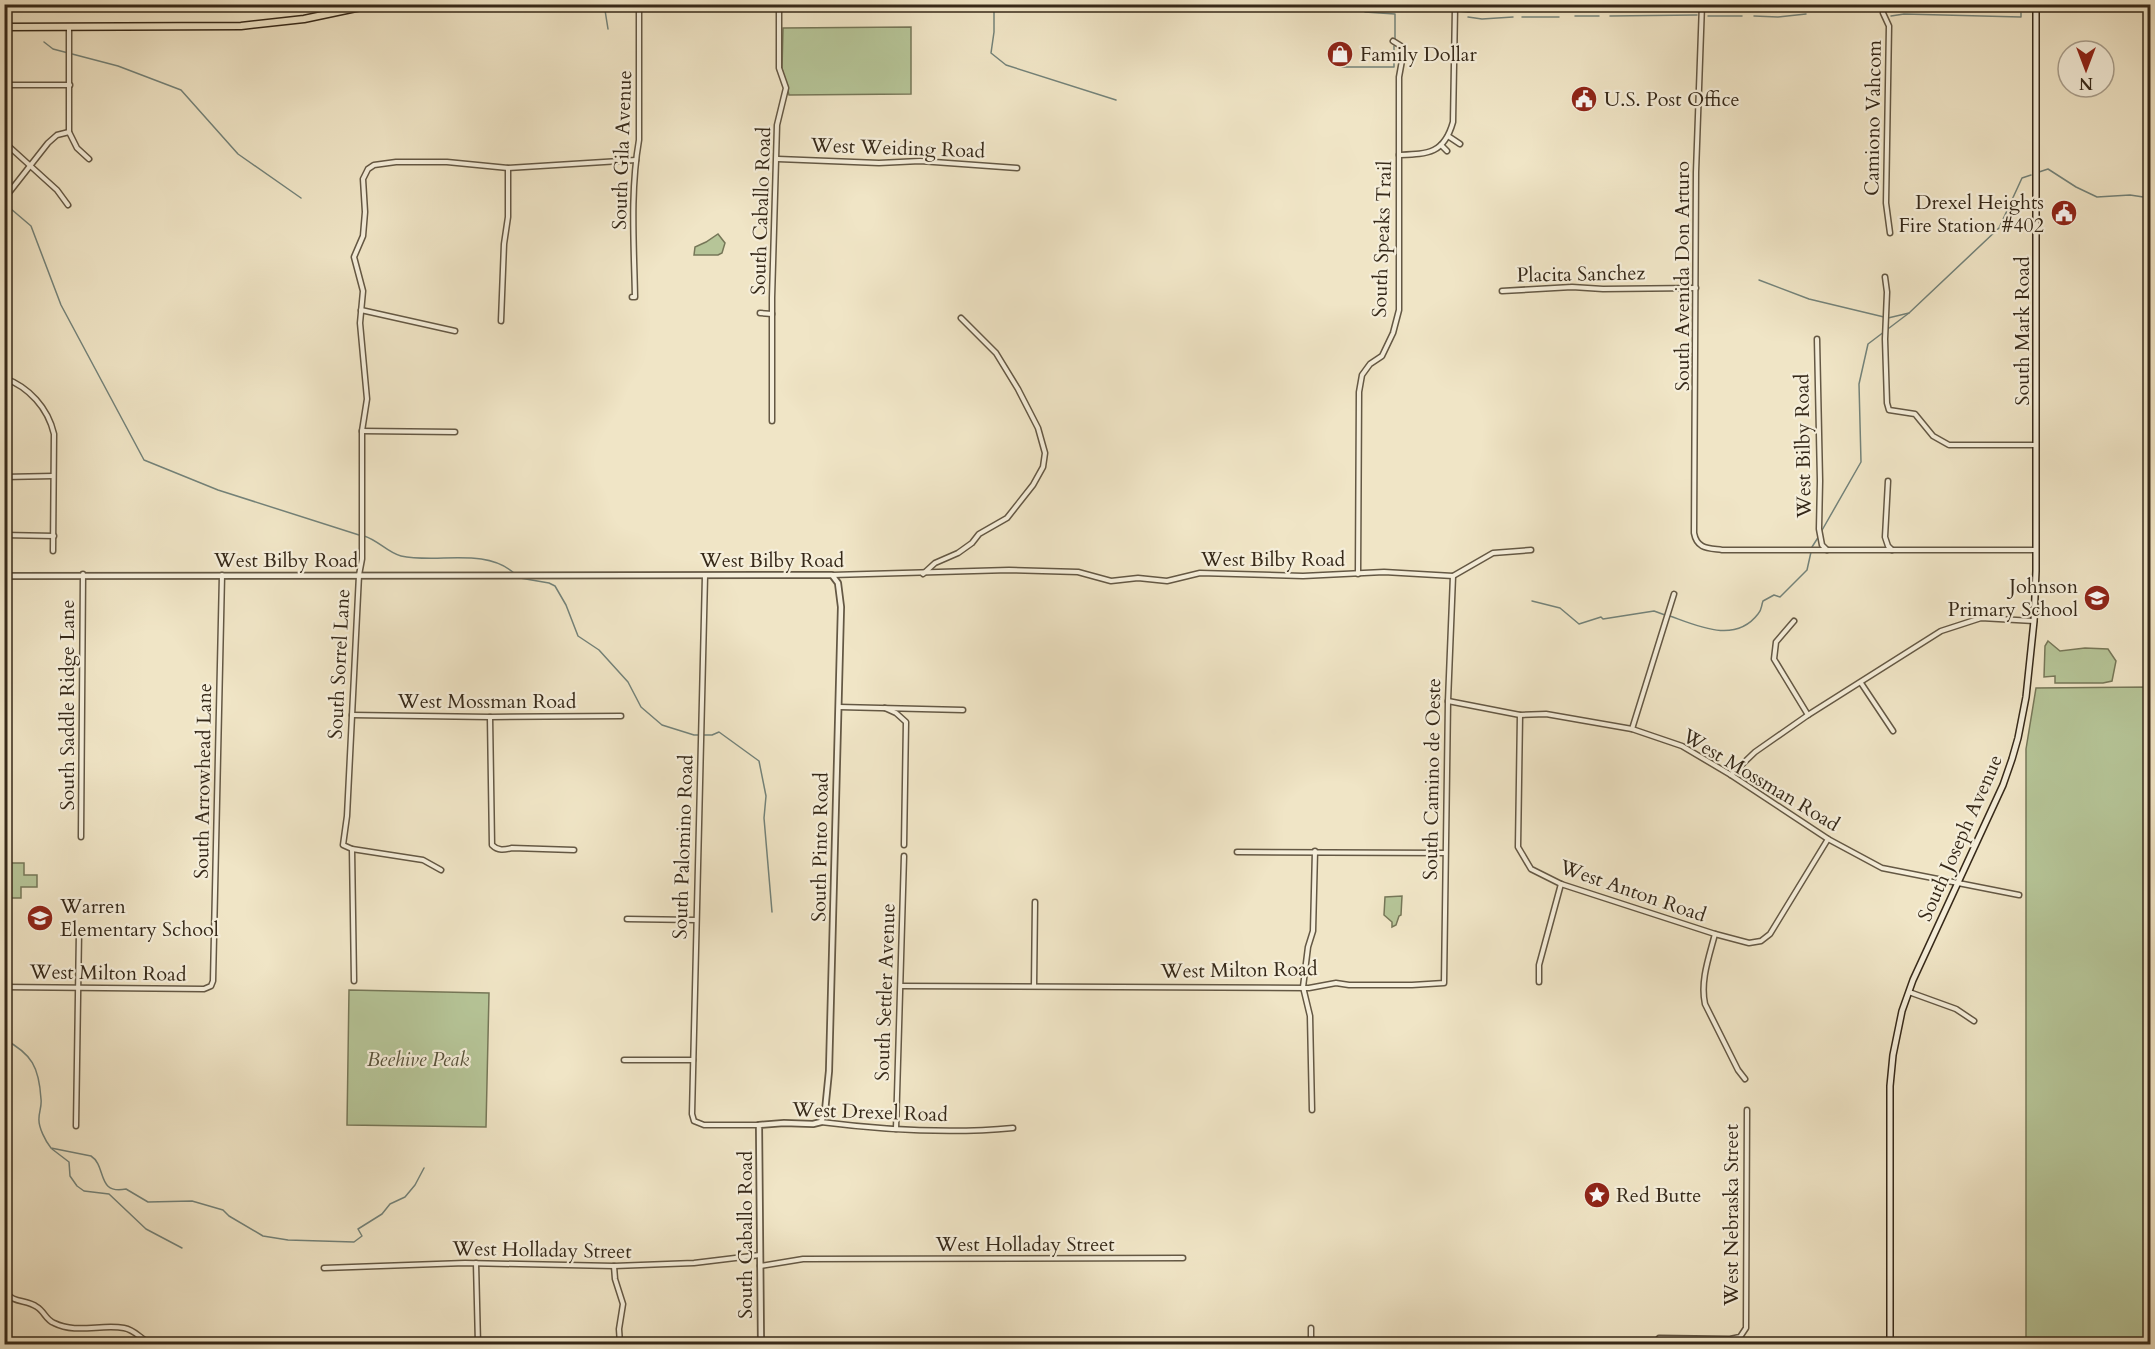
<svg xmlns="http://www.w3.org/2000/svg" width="2155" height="1349" font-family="Cardo,serif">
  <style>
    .green { fill: #b6c598; stroke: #767758; stroke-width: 1.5 }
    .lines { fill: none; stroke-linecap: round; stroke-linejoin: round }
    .stream { stroke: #738279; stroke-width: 1.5 }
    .minor-casing { stroke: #645844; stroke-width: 7 }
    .tertiary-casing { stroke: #645844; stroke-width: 8 }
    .secondary-casing { stroke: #362919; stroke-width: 8 }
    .primary-casing { stroke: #362919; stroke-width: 9 }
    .minor { stroke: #f5eeda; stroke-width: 4 }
    .tertiary { stroke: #f5eeda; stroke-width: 4.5 }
    .secondary { stroke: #f5eeda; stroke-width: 5 }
    .primary { stroke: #f0e5c6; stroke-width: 6 }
    .labels { text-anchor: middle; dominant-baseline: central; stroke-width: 4.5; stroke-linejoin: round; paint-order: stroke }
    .poi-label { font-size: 20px; fill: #362919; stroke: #f5eeda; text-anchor: start }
    .street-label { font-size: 20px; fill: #362919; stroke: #f5eeda }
    .park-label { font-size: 20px; font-style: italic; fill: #565039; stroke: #f5eeda }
  </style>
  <rect width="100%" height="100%" fill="#f0e5c6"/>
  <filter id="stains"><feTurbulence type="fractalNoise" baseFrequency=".00333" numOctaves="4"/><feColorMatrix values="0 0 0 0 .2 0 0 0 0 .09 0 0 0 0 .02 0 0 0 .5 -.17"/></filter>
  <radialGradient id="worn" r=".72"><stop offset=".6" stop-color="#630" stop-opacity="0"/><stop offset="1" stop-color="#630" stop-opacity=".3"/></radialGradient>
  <g class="green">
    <path d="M 911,27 L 911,94 L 789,95 L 782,69 L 783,28 Z"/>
    <path d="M 718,234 L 725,243 L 722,253 L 718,255 L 694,255 L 695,247 L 706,242 Z"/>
    <path d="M 2048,641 L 2060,651 L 2085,648 L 2108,649 L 2116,661 L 2112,681 L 2103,683 L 2055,683 L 2055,676 L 2044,677 L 2045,646 Z"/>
    <path d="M 2150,687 L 2150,1344 L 2026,1344 L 2026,749 L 2036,688 Z"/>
    <path d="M 5,863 L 24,863 L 24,875 L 37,875 L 37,887 L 21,887 L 21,898 L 5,898 Z"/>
    <path d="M 1402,896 L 1401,915 L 1399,916 L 1396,925 L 1392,927 L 1392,922 L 1384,915 L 1385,897 Z"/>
    <path d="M 349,990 L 489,993 L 486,1127 L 347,1125 Z"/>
  </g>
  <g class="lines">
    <g class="stream">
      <path d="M 18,4 L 23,11"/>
      <path d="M 604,4 L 608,29"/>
      <path d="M 994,4 L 994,32 L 991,53 L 1006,65 L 1116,100"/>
      <path d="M 1309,4 L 1348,9"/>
      <path d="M 1365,12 L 1395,14 L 1395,39"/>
      <path d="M 1575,16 L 1599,16"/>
      <path d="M 1610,16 L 1697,15"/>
      <path d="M 1708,16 L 1742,16"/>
      <path d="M 1754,16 L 1778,17 L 1806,14"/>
      <path d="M 1891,16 L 1904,14 L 2021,17 L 2021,13"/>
      <path d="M 1468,17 L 1482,19 L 1513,17"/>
      <path d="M 1522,17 L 1559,17"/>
      <path d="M 44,42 L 53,49 L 118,66 L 181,90 L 238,154 L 301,198"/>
      <path d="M 1342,67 L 1394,67 L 1394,46"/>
      <path d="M 2039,172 L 2048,169 L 2076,187 L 2097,197 L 2130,195 L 2150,198"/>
      <path d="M 4,203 L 31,226 L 61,305 L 144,460 L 218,490 L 359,535"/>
      <path d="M 1759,280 L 1809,299 L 1884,317"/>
      <path d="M 1888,318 L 1909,313 L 1999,228 L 2022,178 L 2031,175"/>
      <path d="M 1821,532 L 1861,462 L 1859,384 L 1868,344 L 1909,313"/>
      <path d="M 364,536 C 378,540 388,553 401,556 C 437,564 484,547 514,573"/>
      <path d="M 1812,547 L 1819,536"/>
      <path d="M 520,578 L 549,583 L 555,586 L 566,605 L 578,636 L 599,650 L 628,682 L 641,707 L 662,725 L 694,735 L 712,735 L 719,732 L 759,761 L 766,796 L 764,818 L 772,912"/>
      <path d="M 1532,601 L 1560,608 L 1579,624 L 1601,617 L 1603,619 L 1654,611 L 1665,615"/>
      <path d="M 1670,616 C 1698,626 1735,644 1758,614 C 1762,610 1761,606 1763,601 L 1774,595 L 1780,597 L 1807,570 L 1811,552"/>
      <path d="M 4,1039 C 32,1054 39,1067 41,1099 C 42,1106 39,1112 39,1118 C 38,1127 46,1142 51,1148 L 91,1156 C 107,1166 96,1195 126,1189 L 148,1202 L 192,1201 L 223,1210 L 229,1216 L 263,1236 L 288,1240 L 354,1242 L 362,1236 L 358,1229 L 382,1214 L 390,1204 L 405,1197 L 415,1185 L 424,1168"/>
      <path d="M 52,1149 L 69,1162 L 70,1176 L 77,1186 L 84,1191 L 109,1194 L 146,1229 L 182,1248"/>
    </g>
    <defs>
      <g id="minor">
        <path d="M 1702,4 L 1696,172 L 1694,533 C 1697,549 1708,548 1722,550 L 2036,550"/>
        <path d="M 1883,4 L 1883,13 L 1889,26 L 1886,203 L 1890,233"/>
        <path d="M 69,27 L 69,132 L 77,148 L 89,159"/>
        <path d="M 4,85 L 70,85"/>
        <path d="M 1448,136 L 1460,144"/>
        <path d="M 4,142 L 57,190 L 68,205"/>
        <path d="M 1441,145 L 1447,151"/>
        <path d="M 1399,155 C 1428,154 1444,154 1453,122 L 1455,8"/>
        <path d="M 778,159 L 879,163 L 920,161 L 1017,168"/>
        <path d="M 4,199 L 48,143 L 57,135 L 69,132"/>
        <path d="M 1885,277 L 1887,292 L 1885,339 L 1887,403 L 1889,410 L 1915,414 L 1933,436 L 1949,445 L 2036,445"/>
        <path d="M 1502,291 L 1572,287 L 1603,289 L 1696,288"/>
        <path d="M 632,297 L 635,297 C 634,245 630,192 639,140 L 639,4"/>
        <path d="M 361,310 L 455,331"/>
        <path d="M 760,313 L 772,314"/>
        <path d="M 501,321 L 504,244 L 508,217 L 508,168"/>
        <path d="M 1817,339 L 1820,481 L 1819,529 L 1822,545 L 1827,550"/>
        <path d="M 4,378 C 29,387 48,408 54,434 L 53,551"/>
        <path d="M 772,421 L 772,298 L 777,125 L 786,88 L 779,68 L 779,4"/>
        <path d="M 362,431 L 455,432"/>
        <path d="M 4,477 L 53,476"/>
        <path d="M 1888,481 L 1885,537 L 1888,546 L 1892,550"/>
        <path d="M 4,535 L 54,536"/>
        <path d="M 923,574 L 935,563 L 958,553 L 972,543 L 979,534 L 1007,518 L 1033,485 L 1043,467 L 1045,453 L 1038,428 L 1018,389 L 996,353 L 961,318"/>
        <path d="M 1358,574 L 1359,392 L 1362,375 L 1370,364 L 1382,356 L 1393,333 L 1399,310 L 1399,77 L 1403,55 L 1401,46 L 1393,41"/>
        <path d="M 832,575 L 1009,570 L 1078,572 L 1111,581 L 1138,578 L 1167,581 L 1200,573 L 1303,576 L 1384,572 L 1453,576 L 1493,553 L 1531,550"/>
        <path d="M 705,576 L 692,1114 L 694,1121 L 704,1125 L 759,1125"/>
        <path d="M 1794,621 L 1776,642 L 1774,659 L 1808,715"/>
        <path d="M 1861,683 L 1893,731"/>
        <path d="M 1448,701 L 1520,715 L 1546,714 L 1632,729 L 1682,746 L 1731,775 L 1828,839 L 1882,868 L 2019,895"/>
        <path d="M 839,707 L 963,710"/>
        <path d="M 885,708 L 896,713 L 906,722 L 904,845"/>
        <path d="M 352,715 L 490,717 L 621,716"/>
        <path d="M 1520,715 L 1518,847 L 1531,869 L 1561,884 L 1715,934 L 1749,943 L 1761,941 L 1770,934 L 1828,839"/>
        <path d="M 490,717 L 492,845 C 498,851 504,850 512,848 L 574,850"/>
        <path d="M 1632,729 L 1674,594"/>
        <path d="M 1731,775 L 1755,752 L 1808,715 L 1941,631 L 1981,618 L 2034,621"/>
        <path d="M 81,837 L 83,574"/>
        <path d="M 352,849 L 423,860 L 441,870"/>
        <path d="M 1237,852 L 1445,853"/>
        <path d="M 627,919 L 696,920"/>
        <path d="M 1715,934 C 1709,957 1700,981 1705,1004 L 1738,1070 L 1745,1079"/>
        <path d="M 354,981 L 352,849 L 343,845 L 347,816 L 359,575 L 362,559 L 362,431 L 367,399 L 360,323 L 363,291 L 354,257 L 363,236 L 365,212 L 363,179 L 368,169 L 374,165 L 396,162 L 447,162 L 508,168 L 636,160"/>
        <path d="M 1539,982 L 1539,965 L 1561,884"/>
        <path d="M 901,986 L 1309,988 L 1336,983 L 1349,985 L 1412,985 L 1444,983 L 1448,701 L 1453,576"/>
        <path d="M 1034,986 L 1035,902"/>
        <path d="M 4,987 L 204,989 L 211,986 L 213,981 L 222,575"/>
        <path d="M 1909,992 L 1956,1009 L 1974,1021"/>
        <path d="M 624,1060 L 693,1060"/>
        <path d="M 1312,1110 L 1310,1016 L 1303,987 L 1308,947 L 1313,931 L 1315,851"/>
        <path d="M 821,1122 C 884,1130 950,1134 1013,1128"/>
        <path d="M 76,1126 L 79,932"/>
        <path d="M 896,1129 L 904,856"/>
        <path d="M 476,1263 L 478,1344"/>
        <path d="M 614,1266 L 615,1279 L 623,1304 L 619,1329 L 620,1344"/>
        <path d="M 760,1266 L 803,1259 L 1183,1258"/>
        <path d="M 324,1268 L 465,1263 L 614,1266 L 694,1263 L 760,1255"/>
        <path d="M 4,1291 C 14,1304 26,1299 37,1307 C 44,1311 46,1320 54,1323 C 76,1334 101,1324 124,1328 C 136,1330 141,1340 152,1344"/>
        <path d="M 1311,1328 L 1311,1344"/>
        <path d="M 1654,1344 L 1659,1338 L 1730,1339 L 1740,1337 L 1746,1328 L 1747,1110"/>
      </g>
      <path id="tertiary" d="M 4,576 L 832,575 L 838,583 L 841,607 L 829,1071 L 825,1111 L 821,1122 L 813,1124 L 784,1123 L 759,1125 L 761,1344"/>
      <path id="secondary" d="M 1890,1344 L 1890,1086 L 1893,1055 L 1902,1011 L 1913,980 L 2003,785 L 2012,759 L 2018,738 L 2026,697 L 2034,621 L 2036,571 L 2036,5"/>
      <g id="primary">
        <path d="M 1404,4 L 1468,8 L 1544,7 L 1552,4"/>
        <path d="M 1950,4 L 1952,7 L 2103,6 L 2110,4"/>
        <path d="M 4,27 L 241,26 L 304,19 L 375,4"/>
      </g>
    </defs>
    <use href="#minor" class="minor-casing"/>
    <use href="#tertiary" class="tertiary-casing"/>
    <use href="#secondary" class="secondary-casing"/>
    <use href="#primary" class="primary-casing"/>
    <use href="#minor" class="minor"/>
    <use href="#tertiary" class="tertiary"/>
    <use href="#secondary" class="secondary"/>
    <use href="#primary" class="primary"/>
  </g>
  <defs>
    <symbol id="shop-disc" viewBox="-11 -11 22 22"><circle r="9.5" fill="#8f2418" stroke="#f5eeda"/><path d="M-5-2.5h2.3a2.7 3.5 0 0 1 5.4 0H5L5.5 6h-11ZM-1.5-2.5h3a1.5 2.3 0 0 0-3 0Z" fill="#fff"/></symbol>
    <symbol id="civic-disc" viewBox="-11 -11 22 22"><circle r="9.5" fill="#8f2418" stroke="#f5eeda"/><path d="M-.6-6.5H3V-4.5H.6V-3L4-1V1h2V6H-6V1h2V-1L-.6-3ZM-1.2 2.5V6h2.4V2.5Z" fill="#fff"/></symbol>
    <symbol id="school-disc" viewBox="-11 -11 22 22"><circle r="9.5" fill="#8f2418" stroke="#f5eeda"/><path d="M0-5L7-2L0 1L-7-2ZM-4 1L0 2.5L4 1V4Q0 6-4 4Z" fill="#fff"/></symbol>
    <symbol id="sight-disc" viewBox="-11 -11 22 22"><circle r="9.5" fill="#8f2418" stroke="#f5eeda"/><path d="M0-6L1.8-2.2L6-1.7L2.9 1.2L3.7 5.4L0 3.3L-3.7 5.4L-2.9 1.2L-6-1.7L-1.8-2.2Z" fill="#fff"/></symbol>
  </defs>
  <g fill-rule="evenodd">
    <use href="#shop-disc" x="1325" y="39" width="30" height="30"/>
    <use href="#civic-disc" x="1569" y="84" width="30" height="30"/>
    <use href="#civic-disc" x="2049" y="198" width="30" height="30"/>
    <use href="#school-disc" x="2082" y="583" width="30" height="30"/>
    <use href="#school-disc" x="25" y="903" width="30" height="30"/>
    <use href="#sight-disc" x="1582" y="1180" width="30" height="30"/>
  </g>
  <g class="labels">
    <g class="poi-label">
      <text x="1360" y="54">Family Dollar</text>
      <text x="1604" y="99">U.S. Post Office</text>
      <text x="2044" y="202" text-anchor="end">Drexel Heights<tspan x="2044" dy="23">Fire Station #402</tspan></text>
      <text x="2078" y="586" text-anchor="end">Johnson<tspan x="2078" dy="23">Primary School</tspan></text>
      <text x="60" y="906">Warren<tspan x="60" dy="23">Elementary School</tspan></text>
      <text x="1616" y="1195">Red Butte</text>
    </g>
    <g class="street-label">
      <text transform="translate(1873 118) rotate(-89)">Camiono Vahcom</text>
      <text transform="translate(898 148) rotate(2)">West Weiding Road</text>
      <text transform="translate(622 150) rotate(-88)">South Gila Avenue</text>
      <text transform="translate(761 211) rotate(-88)">South Caballo Road</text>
      <text transform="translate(1382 239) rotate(-88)">South Speaks Trail</text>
      <text transform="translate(1581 274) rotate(-1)">Placita Sanchez</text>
      <text transform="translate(1682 276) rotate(-90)">South Avenida Don Arturo</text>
      <text transform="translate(2022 331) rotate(-90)">South Mark Road</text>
      <text transform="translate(1803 446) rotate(-91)">West Bilby Road</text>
      <text x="1273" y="559">West Bilby Road</text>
      <text x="286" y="560">West Bilby Road</text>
      <text x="772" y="560">West Bilby Road</text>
      <text transform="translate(339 664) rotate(-87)">South Sorrel Lane</text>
      <text x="487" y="701">West Mossman Road</text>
      <text transform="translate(67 705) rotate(-90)">South Saddle Ridge Lane</text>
      <text transform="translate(1432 779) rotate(-89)">South Camino de Oeste</text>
      <text transform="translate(1761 780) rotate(31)">West Mossman Road</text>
      <text transform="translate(203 781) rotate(-89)">South Arrowhead Lane</text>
      <text transform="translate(1960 838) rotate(-66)">South Joseph Avenue</text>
      <text transform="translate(683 847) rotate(-88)">South Palomino Road</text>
      <text transform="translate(820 847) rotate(-89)">South Pinto Road</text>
      <text transform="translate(1633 891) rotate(19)">West Anton Road</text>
      <text transform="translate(1239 970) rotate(-1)">West Milton Road</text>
      <text transform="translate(108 973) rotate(1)">West Milton Road</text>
      <text transform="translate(885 992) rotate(-88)">South Settler Avenue</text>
      <text transform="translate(870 1112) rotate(2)">West Drexel Road</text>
      <text transform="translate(1731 1215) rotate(-90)">West Nebraska Street</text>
      <text transform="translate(745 1235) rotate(-90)">South Caballo Road</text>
      <text x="1025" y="1244">West Holladay Street</text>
      <text transform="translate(542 1250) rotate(1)">West Holladay Street</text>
    </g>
    <g class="park-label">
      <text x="418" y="1059">Beehive Peak</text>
    </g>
  </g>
  <rect width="2155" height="1349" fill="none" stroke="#f0e5c6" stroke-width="24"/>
  <rect x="6" y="6" width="2143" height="1337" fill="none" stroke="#362919" stroke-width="3"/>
  <rect x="12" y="12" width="2131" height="1325" fill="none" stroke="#362919" stroke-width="1.5"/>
  <g transform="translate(2086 69) rotate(180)"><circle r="28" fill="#f5eeda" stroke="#a99f8d" stroke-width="1.5"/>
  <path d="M0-4.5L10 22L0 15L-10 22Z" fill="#8f2418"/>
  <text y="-9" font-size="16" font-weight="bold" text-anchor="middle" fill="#362919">N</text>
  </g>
  <rect width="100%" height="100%" filter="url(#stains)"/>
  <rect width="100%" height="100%" fill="url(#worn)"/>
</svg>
